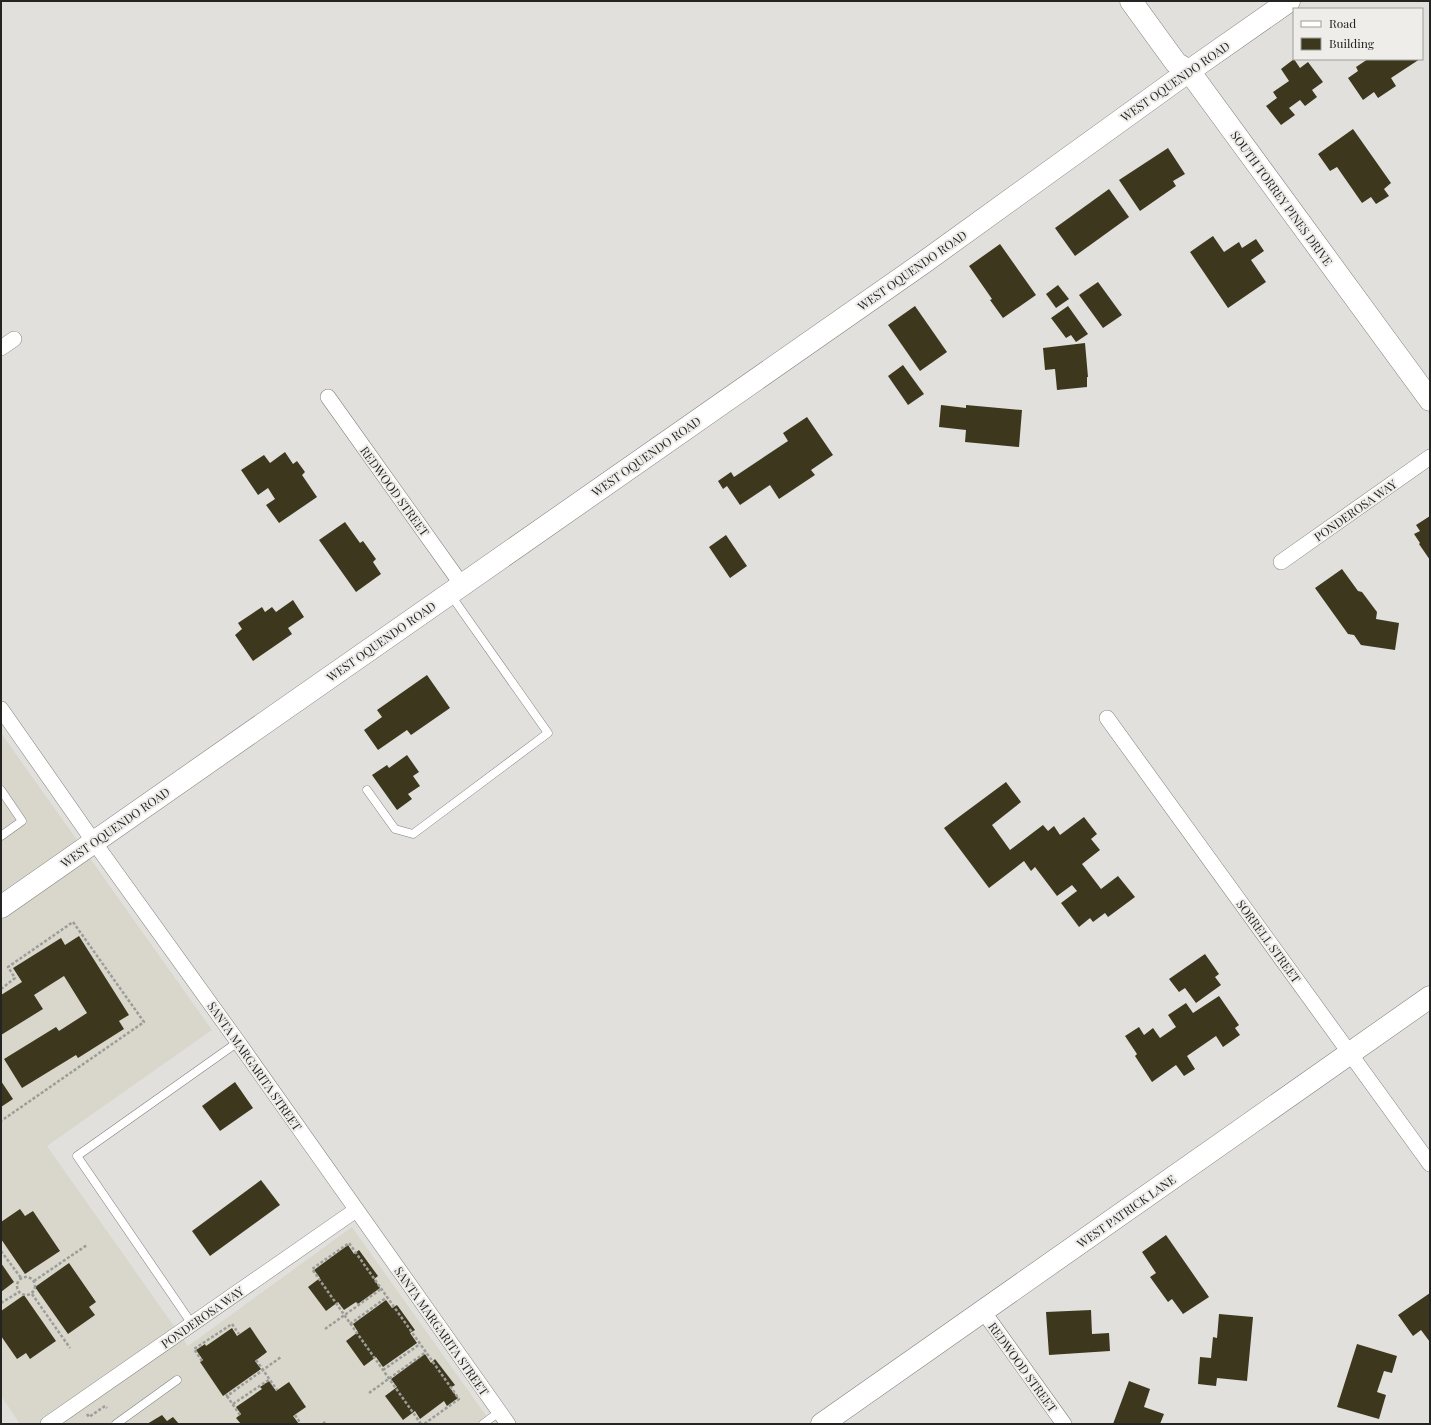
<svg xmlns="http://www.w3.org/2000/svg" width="1431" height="1425" font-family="'Playfair Display',serif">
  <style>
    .built { fill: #d9d7cc }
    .building { fill: #3d381d }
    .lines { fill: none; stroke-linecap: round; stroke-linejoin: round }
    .lane-casing { stroke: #80807c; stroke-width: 9 }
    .street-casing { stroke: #80807c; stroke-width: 16 }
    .secondary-casing { stroke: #80807c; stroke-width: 23 }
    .path { stroke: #9c9c99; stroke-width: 2.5; stroke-dasharray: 3 2; stroke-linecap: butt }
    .lane { stroke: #fff; stroke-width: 8 }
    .street { stroke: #fff; stroke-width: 15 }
    .secondary { stroke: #fff; stroke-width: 22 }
    .labels { text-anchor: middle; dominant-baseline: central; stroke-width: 4; stroke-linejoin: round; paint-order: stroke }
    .street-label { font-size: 12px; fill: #242422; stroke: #eeedea }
  </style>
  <rect width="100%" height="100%" fill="#e1e0dd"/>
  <path class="built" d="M 1,733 L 212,1030 L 47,1146 L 188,1346 L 352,1227 L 492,1424 L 20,1424 L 1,1396 Z"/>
  <g class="building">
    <path d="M 1294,59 L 1300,68 L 1308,62 L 1323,82 L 1312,90 L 1317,97 L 1305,106 L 1300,100 L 1289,108 L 1295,115 L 1281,125 L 1266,106 L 1277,98 L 1273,92 L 1289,81 L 1281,69 Z"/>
    <path d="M 1368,59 L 1381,60 L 1420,59 L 1391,78 L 1396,86 L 1378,98 L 1374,92 L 1363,100 L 1348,78 L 1358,71 L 1356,67 Z"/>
    <path d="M 1353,129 L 1391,183 L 1384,189 L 1389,196 L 1376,204 L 1371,197 L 1362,203 L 1337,167 L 1330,171 L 1318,154 Z"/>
    <path d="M 1168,148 L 1185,174 L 1173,181 L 1176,186 L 1140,211 L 1119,180 Z"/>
    <path d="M 1109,189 L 1129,217 L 1075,256 L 1055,228 Z"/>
    <path d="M 1213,236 L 1224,252 L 1239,242 L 1242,248 L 1256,239 L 1264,251 L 1251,260 L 1266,282 L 1228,308 L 1190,252 Z"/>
    <path d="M 1000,244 L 1036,295 L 1003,318 L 990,300 L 992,299 L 969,266 Z"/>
    <path d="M 1098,282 L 1122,315 L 1103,328 L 1079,295 Z"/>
    <path d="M 1058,285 L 1069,299 L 1056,308 L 1046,294 Z"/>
    <path d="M 915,306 L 947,352 L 920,371 L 888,325 Z"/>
    <path d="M 1068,306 L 1088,334 L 1076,342 L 1071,335 L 1066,338 L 1051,318 Z"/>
    <path d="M 1085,343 L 1088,377 L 1087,377 L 1087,387 L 1057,390 L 1055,369 L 1045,370 L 1043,348 Z"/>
    <path d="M 903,365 L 924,394 L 908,405 L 888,376 Z"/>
    <path d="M 941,405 L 966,408 L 966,405 L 1022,410 L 1019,447 L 965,442 L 966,430 L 939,427 Z"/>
    <path d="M 807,417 L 833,455 L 811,470 L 815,475 L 779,499 L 770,485 L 740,505 L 727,486 L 723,489 L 718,481 L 731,472 L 734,477 L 788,441 L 783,433 Z"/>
    <path d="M 285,452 L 293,464 L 297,461 L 305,472 L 302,475 L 317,497 L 279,523 L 266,505 L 275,499 L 268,488 L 258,495 L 241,470 L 264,455 L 270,463 Z"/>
    <path d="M 1430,516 L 1430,560 L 1419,544 L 1420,543 L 1414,534 L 1420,531 L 1416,525 Z"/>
    <path d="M 345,522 L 360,543 L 363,541 L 376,559 L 373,562 L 381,574 L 356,592 L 319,540 Z"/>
    <path d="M 726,535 L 747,566 L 730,578 L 709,547 Z"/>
    <path d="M 1342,569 L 1358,591 L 1362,592 L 1377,612 L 1376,619 L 1399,623 L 1395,650 L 1361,645 L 1354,635 L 1348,634 L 1315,588 Z"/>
    <path d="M 293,600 L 304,617 L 288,628 L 292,634 L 253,661 L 235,635 L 242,629 L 238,623 L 262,607 L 265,612 L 272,607 L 276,612 Z"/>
    <path d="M 427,675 L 450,708 L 411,735 L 407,730 L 378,750 L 364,730 L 382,717 L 377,710 Z"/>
    <path d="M 407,755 L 419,772 L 413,776 L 420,786 L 408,794 L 412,799 L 397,810 L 372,775 L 387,765 L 389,768 Z"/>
    <path d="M 1006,782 L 1021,802 L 992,825 L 1010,850 L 1043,825 L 1048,831 L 1054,826 L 1060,835 L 1084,817 L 1097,834 L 1091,839 L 1100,850 L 1082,864 L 1101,889 L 1118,876 L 1135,897 L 1108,917 L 1105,913 L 1093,922 L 1090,918 L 1079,927 L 1061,903 L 1077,891 L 1072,885 L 1057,896 L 1035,867 L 1031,871 L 1024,861 L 989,888 L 944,828 Z"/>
    <path d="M 79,936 L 129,1015 L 119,1021 L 124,1029 L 78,1058 L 76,1055 L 22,1088 L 4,1059 L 56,1027 L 59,1031 L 87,1013 L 64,976 L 34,995 L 43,1009 L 1,1035 L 1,995 L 22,982 L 13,968 L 61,938 L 65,945 Z"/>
    <path d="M 1205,954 L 1219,974 L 1215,977 L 1221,985 L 1196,1003 L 1185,988 L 1179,992 L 1169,979 Z"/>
    <path d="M 1219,996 L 1239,1025 L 1235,1028 L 1240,1035 L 1223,1047 L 1216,1036 L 1187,1056 L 1195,1069 L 1184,1076 L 1176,1065 L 1152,1082 L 1135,1056 L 1137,1054 L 1125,1036 L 1139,1027 L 1144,1035 L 1153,1028 L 1160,1038 L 1176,1027 L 1168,1015 L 1186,1003 L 1193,1013 Z"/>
    <path d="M 1,1081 L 13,1099 L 1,1107 Z"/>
    <path d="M 235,1082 L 253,1108 L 220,1131 L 202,1106 Z"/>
    <path d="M 261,1180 L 280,1205 L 210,1256 L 192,1231 Z"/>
    <path d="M 20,1209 L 25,1216 L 33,1211 L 60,1251 L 25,1274 L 1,1239 L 1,1222 Z"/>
    <path d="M 1166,1235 L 1209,1297 L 1183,1314 L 1172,1299 L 1168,1302 L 1150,1277 L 1156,1273 L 1142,1252 Z"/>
    <path d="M 348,1245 L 354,1254 L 359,1250 L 378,1276 L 374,1279 L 380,1288 L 358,1304 L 356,1302 L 344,1310 L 338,1302 L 326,1311 L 308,1287 L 320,1278 L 314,1270 Z"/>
    <path d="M 1,1263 L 14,1282 L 1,1292 Z"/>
    <path d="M 69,1263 L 96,1302 L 89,1307 L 95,1315 L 68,1334 L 35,1287 Z"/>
    <path d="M 1430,1293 L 1430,1342 L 1421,1330 L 1413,1336 L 1398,1315 Z"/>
    <path d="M 24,1295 L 56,1341 L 30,1359 L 26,1353 L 17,1359 L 1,1336 L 1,1311 Z"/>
    <path d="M 386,1300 L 392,1308 L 397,1305 L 415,1330 L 410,1333 L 417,1343 L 383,1367 L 376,1357 L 364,1366 L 346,1341 L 358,1332 L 353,1324 Z"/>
    <path d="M 1091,1310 L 1092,1334 L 1109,1333 L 1110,1351 L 1049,1355 L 1046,1312 Z"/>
    <path d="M 1219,1314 L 1253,1317 L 1247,1381 L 1217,1378 L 1216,1386 L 1198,1384 L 1200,1357 L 1211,1358 L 1213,1337 L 1217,1338 Z"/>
    <path d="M 250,1327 L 267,1352 L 255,1361 L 261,1369 L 223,1396 L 200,1362 L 203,1360 L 196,1350 L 205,1344 L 206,1346 L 232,1328 L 237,1336 Z"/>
    <path d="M 1357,1344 L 1397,1356 L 1392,1373 L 1384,1371 L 1377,1392 L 1386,1395 L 1379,1419 L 1337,1407 Z"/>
    <path d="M 425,1354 L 431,1363 L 435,1359 L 455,1385 L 450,1388 L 458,1398 L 447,1406 L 444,1401 L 420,1419 L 415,1411 L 403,1420 L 385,1396 L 397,1387 L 391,1379 Z"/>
    <path d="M 269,1381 L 276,1391 L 289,1382 L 306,1407 L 293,1416 L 299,1424 L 241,1424 L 236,1418 L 241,1414 L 236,1407 L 262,1389 L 260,1387 Z"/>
    <path d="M 1129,1381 L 1150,1389 L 1144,1407 L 1164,1414 L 1160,1424 L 1113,1424 Z"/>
    <path d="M 162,1415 L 167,1421 L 173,1417 L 179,1424 L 147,1424 Z"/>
  </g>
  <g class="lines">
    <defs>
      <g id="lane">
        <path d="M 1,790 L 22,821 L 1,836"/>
        <path d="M 367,790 L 395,829 L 413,834 L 548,733 L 450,594"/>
        <path d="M 192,1324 L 77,1156 L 238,1042"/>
        <path d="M 116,1424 L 177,1380"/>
        <path d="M 483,1424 L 499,1412"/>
      </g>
      <g id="street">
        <path d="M 1,348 L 14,339"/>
        <path d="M 328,397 L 462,585"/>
        <path d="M 1281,562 L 1430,457"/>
        <path d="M 1,709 L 94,842 L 238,1042 L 508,1424"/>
        <path d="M 1107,718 L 1430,1164"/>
        <path d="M 983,1311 L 1064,1424"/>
        <path d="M 48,1424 L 356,1210"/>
      </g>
      <g id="secondary">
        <path d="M 1131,1 L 1176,63 L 1189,71 L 1430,400"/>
        <path d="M 1,907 L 923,263 L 1189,71 L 1289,1"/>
        <path d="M 822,1424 L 1430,997"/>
      </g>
    </defs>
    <use href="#lane" class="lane-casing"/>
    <use href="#street" class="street-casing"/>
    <use href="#secondary" class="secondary-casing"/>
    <g class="path">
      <path d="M 1,989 L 15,978 L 8,967 L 73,922 L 144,1022 L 1,1121"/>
      <path d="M 1,1251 L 21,1278"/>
      <circle cx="26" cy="1286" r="9"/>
      <path d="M 34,1281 L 87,1245"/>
      <path d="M 32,1294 L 70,1348"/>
      <path d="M 1,1303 L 19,1292"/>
      <path d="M 350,1324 L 387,1297"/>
      <path d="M 325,1329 L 381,1289"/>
      <path d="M 256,1360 L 277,1390"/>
      <path d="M 202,1361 L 194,1349 L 232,1324 L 239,1334"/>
      <path d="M 383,1370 L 420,1344"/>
      <path d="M 369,1393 L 426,1352"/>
      <path d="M 226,1394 L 227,1396 L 281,1357"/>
      <path d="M 227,1396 L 240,1415"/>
      <path d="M 233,1404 L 270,1379"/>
      <path d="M 87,1414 L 89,1417 L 105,1406 L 107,1408"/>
      <path d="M 295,1415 L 301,1424"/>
      <path d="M 323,1424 L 326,1421"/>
      <path d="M 421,1424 L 312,1269 L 349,1243 L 459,1399 L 424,1424"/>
    </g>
    <use href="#lane" class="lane"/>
    <use href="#street" class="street"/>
    <use href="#secondary" class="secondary"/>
  </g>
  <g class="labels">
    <g class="street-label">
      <text transform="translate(1175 81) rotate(-35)">WEST OQUENDO ROAD</text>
      <text transform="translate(1282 198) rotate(54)">SOUTH TORREY PINES DRIVE</text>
      <text transform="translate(912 270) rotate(-35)">WEST OQUENDO ROAD</text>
      <text transform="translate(646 456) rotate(-35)">WEST OQUENDO ROAD</text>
      <text transform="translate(395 491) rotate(54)">REDWOOD STREET</text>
      <text transform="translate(1355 510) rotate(-35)">PONDEROSA WAY</text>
      <text transform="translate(381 641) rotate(-35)">WEST OQUENDO ROAD</text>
      <text transform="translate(115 827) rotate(-35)">WEST OQUENDO ROAD</text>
      <text transform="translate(1269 941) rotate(54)">SORRELL STREET</text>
      <text transform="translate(255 1066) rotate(55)">SANTA MARGARITA STREET</text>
      <text transform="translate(1126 1211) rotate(-35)">WEST PATRICK LANE</text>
      <text transform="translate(202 1317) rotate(-35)">PONDEROSA WAY</text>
      <text transform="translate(442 1331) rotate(55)">SANTA MARGARITA STREET</text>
      <text transform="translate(1023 1367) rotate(54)">REDWOOD STREET</text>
    </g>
  </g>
  <rect width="1431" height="1425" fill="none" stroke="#242422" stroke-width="4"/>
  <rect x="1293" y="8" width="130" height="52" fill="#eeedea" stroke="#9d9d9a"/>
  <rect x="1301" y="21" width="20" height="6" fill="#ffffff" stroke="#9d9d9a"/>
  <text x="1329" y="28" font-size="12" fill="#242422">Road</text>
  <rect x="1301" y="38" width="20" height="12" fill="#3d381d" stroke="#9d9d9a"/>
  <text x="1329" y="48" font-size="12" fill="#242422">Building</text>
</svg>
